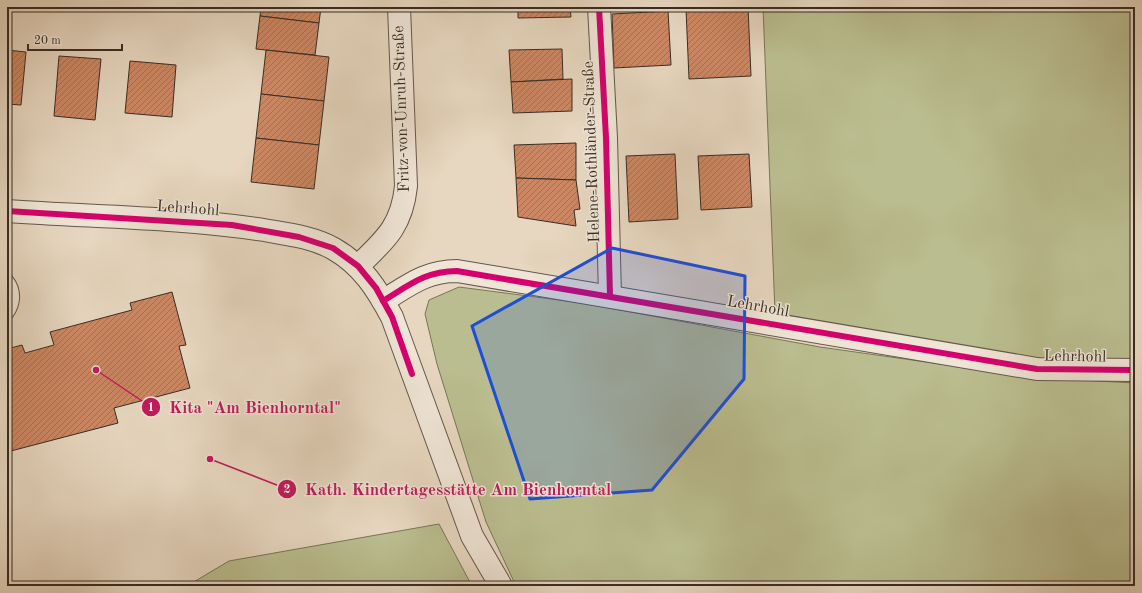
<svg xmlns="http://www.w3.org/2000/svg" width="1142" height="593" font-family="'Old Standard TT',serif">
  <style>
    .grass { fill: #babd8f; stroke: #79745a }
    .building { fill: url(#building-hatch); stroke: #382c24 }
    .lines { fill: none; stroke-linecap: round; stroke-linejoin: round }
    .lane-casing { stroke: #64574b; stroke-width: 15 }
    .street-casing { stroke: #64574b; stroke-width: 24 }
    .lane { stroke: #efe5d6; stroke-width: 13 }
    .street { stroke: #efe5d6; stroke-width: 22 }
    .cycleway-casing { stroke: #efe5d6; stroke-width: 8 }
    .cycleway { stroke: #d6006c; stroke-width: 6 }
    .marked { fill: #1d4ed8; fill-opacity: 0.2; stroke: #1d4ed8; stroke-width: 3; stroke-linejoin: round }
    .labels { text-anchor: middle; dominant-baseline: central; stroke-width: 3; stroke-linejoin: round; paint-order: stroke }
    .street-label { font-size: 16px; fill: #382c24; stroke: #efe5d6 }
    .leader { fill: none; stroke: #c2185b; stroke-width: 1.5 }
    .callout-dot { fill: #c2185b; stroke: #efe5d6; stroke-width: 1.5 }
    .mark-label { font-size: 12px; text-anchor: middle; font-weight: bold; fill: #fff }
    .callout-label { font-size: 17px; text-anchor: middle; font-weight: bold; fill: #c2185b; stroke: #efe5d6; stroke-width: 3; stroke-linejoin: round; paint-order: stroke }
  </style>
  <defs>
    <pattern id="building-hatch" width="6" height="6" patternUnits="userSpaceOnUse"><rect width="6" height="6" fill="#cc8864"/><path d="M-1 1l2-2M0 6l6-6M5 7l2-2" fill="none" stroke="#a76f52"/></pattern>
  </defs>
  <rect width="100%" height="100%" fill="#e7d7c0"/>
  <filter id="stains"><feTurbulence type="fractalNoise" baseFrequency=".005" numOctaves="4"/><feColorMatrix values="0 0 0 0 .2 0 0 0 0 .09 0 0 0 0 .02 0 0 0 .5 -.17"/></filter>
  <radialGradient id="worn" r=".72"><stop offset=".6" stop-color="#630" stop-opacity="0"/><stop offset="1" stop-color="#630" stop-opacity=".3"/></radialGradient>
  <g class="grass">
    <path d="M 763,7 L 1135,7 L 1135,359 L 1042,361 L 775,313 Z"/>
    <path d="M 459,287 L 582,303 L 820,347 L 1039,378 L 1135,383 L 1135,586 L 516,586 L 486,522 L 437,364 L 425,314 L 429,300 Z"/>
    <path d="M 439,524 L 472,586 L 187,586 L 229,561 Z"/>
  </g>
  <g class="building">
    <path d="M 261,7 L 321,7 L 319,23 L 260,16 Z"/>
    <path d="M 518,7 L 570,7 L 571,17 L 518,18 Z"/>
    <path d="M 748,7 L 751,76 L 689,79 L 686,9 Z"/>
    <path d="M 668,11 L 671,65 L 614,68 L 612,14 Z"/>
    <path d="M 260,16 L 319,23 L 315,55 L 256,49 Z"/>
    <path d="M 562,49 L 563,79 L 511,82 L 509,50 Z"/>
    <path d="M 7,50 L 26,52 L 21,105 L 7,104 Z"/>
    <path d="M 266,50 L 329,57 L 324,101 L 261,94 Z"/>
    <path d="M 59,56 L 101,59 L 95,120 L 54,116 Z"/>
    <path d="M 130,61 L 176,65 L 172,117 L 125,113 Z"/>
    <path d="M 572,79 L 572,111 L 513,113 L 511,82 Z"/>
    <path d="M 261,94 L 324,101 L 319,145 L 256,138 Z"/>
    <path d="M 256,138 L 319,145 L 314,189 L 251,182 Z"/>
    <path d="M 576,143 L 576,180 L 516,178 L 514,145 Z"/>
    <path d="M 675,154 L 678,219 L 629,222 L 626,156 Z"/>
    <path d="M 749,154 L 752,207 L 701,210 L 698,156 Z"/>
    <path d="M 516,178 L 576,180 L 580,209 L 574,210 L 576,226 L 518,217 Z"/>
    <path d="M 172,292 L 186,345 L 179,346 L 190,388 L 114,408 L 118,423 L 7,452 L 7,349 L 22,345 L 25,353 L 54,345 L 50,332 L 132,310 L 130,303 Z"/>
  </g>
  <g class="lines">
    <defs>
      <path id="lane" d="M 7,281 C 15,291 14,303 7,313"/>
      <g id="street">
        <path d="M 599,7 L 606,138 L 610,296"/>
        <path d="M 7,211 C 92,217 179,217 264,230 C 287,234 313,237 334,249 C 362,265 377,289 392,317 L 472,536 L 501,586"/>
        <path d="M 358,266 C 385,240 402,226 406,186 L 399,7"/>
        <path d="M 383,301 C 409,285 426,271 457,271 L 1037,369 L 1135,370"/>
      </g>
    </defs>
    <use href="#lane" class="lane-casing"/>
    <use href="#street" class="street-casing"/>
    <use href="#lane" class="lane"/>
    <use href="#street" class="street"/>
    <defs>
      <g id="cycleway">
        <path d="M 599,7 L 606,138 L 610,296"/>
        <path d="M 7,211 L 232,225 L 299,237 L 333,248 L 358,266 L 376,288 L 392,317 L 412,374"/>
        <path d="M 383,301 C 409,285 426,271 457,271 L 1037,369 L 1135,370"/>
      </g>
    </defs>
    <use href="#cycleway" class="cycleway-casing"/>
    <use href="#cycleway" class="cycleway"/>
  </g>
  <path class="marked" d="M 612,248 L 745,276 L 744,379 L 652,490 L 530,499 L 472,326 Z"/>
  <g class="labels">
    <g class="street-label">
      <text transform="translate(402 109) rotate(-92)">Fritz-von-Unruh-Straße</text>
      <text transform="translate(592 152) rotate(-92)">Helene-Rothländer-Straße</text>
      <text transform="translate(188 209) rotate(4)">Lehrhohl</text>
      <text transform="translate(758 307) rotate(10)">Lehrhohl</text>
      <text transform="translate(1075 357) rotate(1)">Lehrhohl</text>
    </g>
  </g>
  <path class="leader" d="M96 370L151 407M210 459L287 489"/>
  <g class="callout-dot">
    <circle cx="96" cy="370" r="4"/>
    <circle cx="210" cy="459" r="4"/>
    <circle cx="151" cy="407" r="10"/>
    <circle cx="287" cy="489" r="10"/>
  </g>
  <g class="mark-label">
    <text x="151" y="411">1</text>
    <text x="287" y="493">2</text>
  </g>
  <g class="callout-label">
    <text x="255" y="413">Kita "Am Bienhorntal"</text>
    <text x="458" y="495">Kath. Kindertagesstätte Am Bienhorntal</text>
  </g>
  <rect width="1142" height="593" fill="none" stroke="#e7d7c0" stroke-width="24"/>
  <rect x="8" y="8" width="1126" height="577" fill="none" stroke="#382c24" stroke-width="2"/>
  <rect x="12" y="12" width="1118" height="569" fill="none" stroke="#382c24"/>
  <path d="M28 44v6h94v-6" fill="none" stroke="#382c24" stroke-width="2"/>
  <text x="34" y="44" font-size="12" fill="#382c24" stroke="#efe5d6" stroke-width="3" paint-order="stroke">20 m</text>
  <rect width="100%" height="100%" filter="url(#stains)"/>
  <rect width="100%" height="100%" fill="url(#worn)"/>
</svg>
